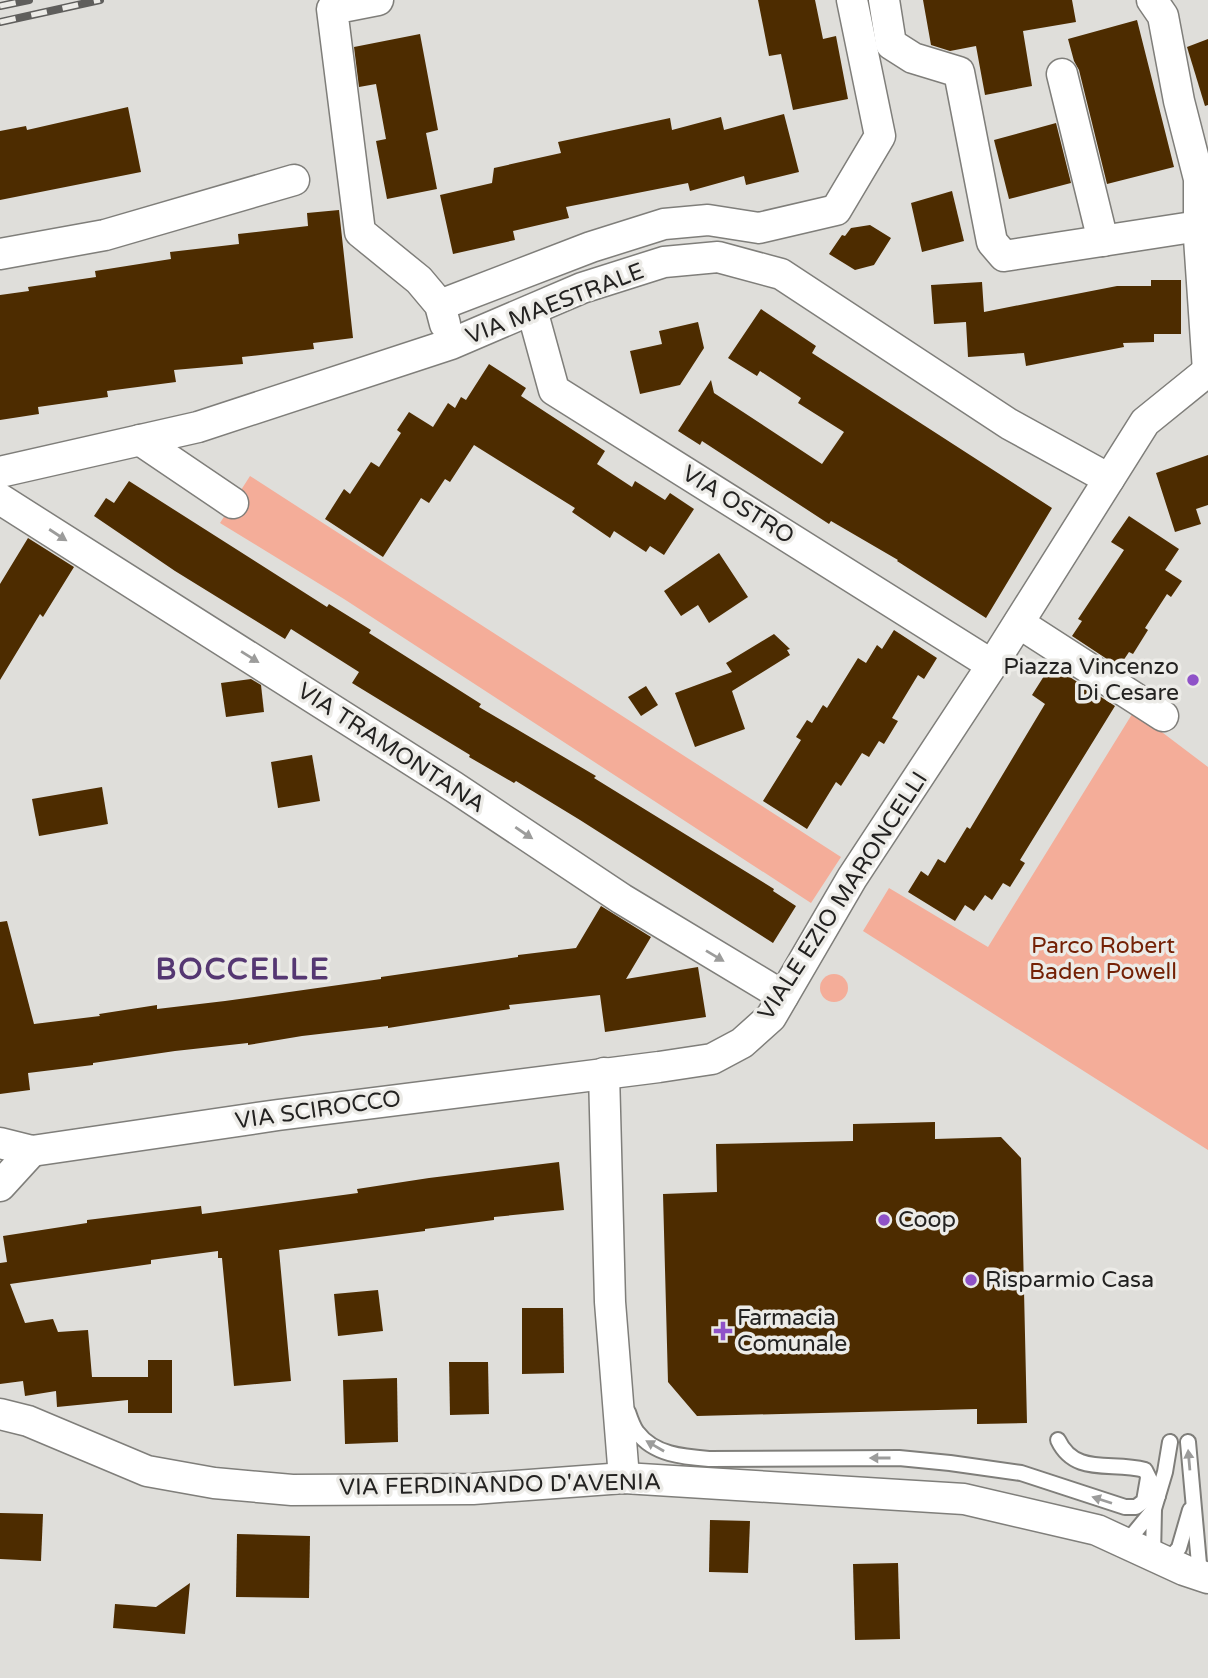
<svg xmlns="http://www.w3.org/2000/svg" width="1208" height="1678" font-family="'Varela Round',sans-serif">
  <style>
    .green { fill: #f4ad99 }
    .building { fill: #4d2c00 }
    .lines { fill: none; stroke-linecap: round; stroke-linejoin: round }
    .lane-casing { stroke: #7f7e7a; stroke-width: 18 }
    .street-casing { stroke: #7f7e7a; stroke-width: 33 }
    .lane { stroke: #fff; stroke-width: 14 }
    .street { stroke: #fff; stroke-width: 30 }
    .rail-casing { stroke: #5f5e5c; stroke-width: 8 }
    .rail { stroke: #ecebe7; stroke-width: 5; stroke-dasharray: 16; stroke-linecap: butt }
    .oneway { fill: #9c9c9b }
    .poi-dot { fill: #8f52c8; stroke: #ecebe7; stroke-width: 2.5 }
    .labels { text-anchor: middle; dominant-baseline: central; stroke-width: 7; stroke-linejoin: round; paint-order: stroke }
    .street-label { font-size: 23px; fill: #232221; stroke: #ecebe7 }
    .poi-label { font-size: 23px; fill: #232221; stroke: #ecebe7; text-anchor: start }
    .park-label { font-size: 23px; fill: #742105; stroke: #ecebe7 }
    .district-label { font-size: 30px; font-weight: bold; letter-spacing: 2px; fill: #553772; stroke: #ecebe7 }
  </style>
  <rect width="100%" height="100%" fill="#dfdeda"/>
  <g class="green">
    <path d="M 250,476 L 841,857 L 811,903 L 344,599 L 220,523 Z"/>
    <path d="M 1134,711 L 1208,767 L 1208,1150 L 863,931 L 889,888 L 988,947 Z"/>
    <circle cx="834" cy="988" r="14"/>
  </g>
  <g class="building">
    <path d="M 758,0 L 815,0 L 823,39 L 836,36 L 848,99 L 793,110 L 781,54 L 769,56 Z"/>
    <path d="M 923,0 L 1072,0 L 1076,22 L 1023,31 L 1032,86 L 985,95 L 976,46 L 950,51 L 931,45 Z"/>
    <path d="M 1137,20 L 1174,167 L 1107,184 L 1079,70 L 1074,61 L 1068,39 Z"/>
    <path d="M 420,34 L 438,130 L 426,133 L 437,189 L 387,199 L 376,141 L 386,139 L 376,84 L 359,87 L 354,47 Z"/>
    <path d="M 1208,39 L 1208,105 L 1205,106 L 1187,47 Z"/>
    <path d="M 128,107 L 141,172 L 0,200 L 0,131 L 26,126 L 27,130 Z"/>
    <path d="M 784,114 L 799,172 L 746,185 L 744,176 L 690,191 L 688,183 L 566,207 L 569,218 L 513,231 L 515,240 L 453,254 L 440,195 L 492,183 L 494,168 L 561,153 L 558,142 L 670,118 L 672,130 L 721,117 L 724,130 Z"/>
    <path d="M 1056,123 L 1071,183 L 1009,199 L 994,140 Z"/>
    <path d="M 952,191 L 964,241 L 922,252 L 911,203 Z"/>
    <path d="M 339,210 L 353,338 L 313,343 L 314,349 L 242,357 L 243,364 L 174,370 L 176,382 L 107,391 L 108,397 L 38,407 L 39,414 L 0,420 L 0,295 L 29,291 L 28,287 L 96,277 L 95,271 L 171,259 L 170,252 L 239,244 L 238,234 L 308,226 L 307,213 Z"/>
    <path d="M 870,225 L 891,238 L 874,265 L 855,270 L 829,254 L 842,235 L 845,236 L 851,228 Z"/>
    <path d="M 1151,280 L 1181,280 L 1181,334 L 1154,334 L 1154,342 L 1123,343 L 1124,347 L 1026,366 L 1024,353 L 968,357 L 966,322 L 934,324 L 931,285 L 982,282 L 984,312 L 1117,286 L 1151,286 Z"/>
    <path d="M 761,309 L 816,346 L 812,353 L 1052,508 L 986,618 L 897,561 L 898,560 L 831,521 L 829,524 L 702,441 L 700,445 L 678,431 L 711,380 L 714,393 L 822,464 L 844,432 L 798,403 L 801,398 L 760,371 L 757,376 L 728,358 Z"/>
    <path d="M 698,322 L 704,348 L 680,385 L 640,394 L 630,351 L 662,344 L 659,331 Z"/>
    <path d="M 489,364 L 526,388 L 521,396 L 605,451 L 597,464 L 632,487 L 635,481 L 665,500 L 670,493 L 694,509 L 664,555 L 650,546 L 646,552 L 614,531 L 610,538 L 572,512 L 575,508 L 474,445 L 450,482 L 445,479 L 429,503 L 421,498 L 383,557 L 325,519 L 344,489 L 350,494 L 371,462 L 379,467 L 401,433 L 397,430 L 409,412 L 433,427 L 448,403 L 455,408 L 461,397 L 466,400 Z"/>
    <path d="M 1208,455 L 1208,505 L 1196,509 L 1201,524 L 1175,532 L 1156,473 Z"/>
    <path d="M 129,481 L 327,607 L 329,604 L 371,630 L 369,633 L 481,704 L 479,707 L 596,776 L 594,778 L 774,889 L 773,891 L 796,906 L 773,943 L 580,820 L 516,781 L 514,783 L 469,757 L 470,755 L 352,683 L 359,672 L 291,629 L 285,639 L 175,571 L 94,516 L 106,498 L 114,503 Z"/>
    <path d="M 1129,516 L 1179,549 L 1165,570 L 1182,581 L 1171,597 L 1167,594 L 1145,628 L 1148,630 L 1133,654 L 1129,652 L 1119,667 L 1072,636 L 1082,621 L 1078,619 L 1124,550 L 1111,542 Z"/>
    <path d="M 28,538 L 74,567 L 43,617 L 40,614 L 0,680 L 0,584 Z"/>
    <path d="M 719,553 L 748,597 L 709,623 L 698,605 L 681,616 L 664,591 Z"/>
    <path d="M 894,630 L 937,658 L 924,679 L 918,675 L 892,718 L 898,721 L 884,744 L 879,741 L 869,757 L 862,753 L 841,786 L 836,782 L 807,829 L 763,801 L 801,740 L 796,737 L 807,720 L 812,723 L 823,705 L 827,708 L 858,658 L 866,663 L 877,645 L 882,649 Z"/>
    <path d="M 774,634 L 790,649 L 787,650 L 790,655 L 732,691 L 745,729 L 695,747 L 675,693 L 732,672 L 726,663 Z"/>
    <path d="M 1051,665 L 1115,706 L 1020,860 L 1025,863 L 1010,887 L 1003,883 L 992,900 L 985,895 L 974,911 L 965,905 L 955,921 L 908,892 L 921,871 L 928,876 L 938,859 L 945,863 L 967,827 L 970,829 L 1045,704 L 1032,695 Z"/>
    <path d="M 251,679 L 261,685 L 264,712 L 226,717 L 221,683 Z"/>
    <path d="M 646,686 L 658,705 L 641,716 L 628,697 Z"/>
    <path d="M 312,755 L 320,801 L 278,808 L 271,762 Z"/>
    <path d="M 102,787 L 108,824 L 39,836 L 32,799 Z"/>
    <path d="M 601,906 L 651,937 L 626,979 L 698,967 L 706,1017 L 605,1032 L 600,995 L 509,1005 L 510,1009 L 388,1028 L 388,1026 L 302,1036 L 248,1045 L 248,1043 L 175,1051 L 93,1063 L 93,1065 L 28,1073 L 30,1090 L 0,1094 L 0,922 L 7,921 L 34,1024 L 100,1016 L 99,1014 L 157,1005 L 157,1009 L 225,1001 L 381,979 L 381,977 L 518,957 L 518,955 L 576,948 Z"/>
    <path d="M 935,1122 L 935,1139 L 1001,1137 L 1021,1158 L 1027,1423 L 977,1424 L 977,1409 L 697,1416 L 668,1382 L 663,1194 L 717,1192 L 716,1144 L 853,1141 L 853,1124 Z"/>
    <path d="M 559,1162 L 564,1210 L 494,1217 L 494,1220 L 425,1229 L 425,1231 L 279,1250 L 291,1381 L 234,1386 L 222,1258 L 218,1258 L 218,1251 L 151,1260 L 151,1264 L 10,1284 L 25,1323 L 53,1319 L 58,1332 L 88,1330 L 92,1377 L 148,1377 L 148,1360 L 172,1360 L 172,1413 L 128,1413 L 128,1400 L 57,1407 L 56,1391 L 25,1396 L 23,1381 L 0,1384 L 0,1263 L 7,1262 L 3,1236 L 87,1223 L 87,1220 L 201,1206 L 202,1214 L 358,1193 L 357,1189 L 429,1178 Z"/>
    <path d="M 378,1290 L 383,1331 L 338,1336 L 334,1294 Z"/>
    <path d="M 522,1308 L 563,1308 L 564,1373 L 522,1374 Z"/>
    <path d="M 449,1362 L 488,1362 L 489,1414 L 450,1415 Z"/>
    <path d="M 397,1378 L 398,1442 L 345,1444 L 343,1380 Z"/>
    <path d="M 0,1513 L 43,1514 L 41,1561 L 0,1559 Z"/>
    <path d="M 710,1520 L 750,1521 L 748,1573 L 709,1572 Z"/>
    <path d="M 237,1534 L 310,1536 L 309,1598 L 236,1597 Z"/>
    <path d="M 898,1563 L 900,1639 L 855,1640 L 853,1564 Z"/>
    <path d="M 190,1583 L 185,1634 L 113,1628 L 115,1604 L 156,1607 Z"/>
  </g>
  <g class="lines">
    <defs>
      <g id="lane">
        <path d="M 628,1412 C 630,1418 633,1427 637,1432 C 654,1455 684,1457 710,1459 L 899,1458 L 950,1463 L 1021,1473 L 1125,1507 L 1136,1507 L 1144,1501 L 1148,1478"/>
        <path d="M 1058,1440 C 1075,1476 1111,1461 1145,1470 L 1158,1496"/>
        <path d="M 1188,1442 L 1200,1575"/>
        <path d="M 1126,1543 L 1154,1509"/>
        <path d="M 1153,1556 L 1154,1509 L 1165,1472 L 1170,1442"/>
        <path d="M 1166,1562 L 1179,1548 L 1190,1510"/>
      </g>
      <g id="street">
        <path d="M 378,0 L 332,9 L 360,232 L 419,280 L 440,305 L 445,324"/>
        <path d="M 884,0 L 891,44 L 913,58 L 959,72 L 992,242 L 1004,256 L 1199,226"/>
        <path d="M 1152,0 L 1163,16 L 1179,101 L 1199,179 L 1199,238 L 1208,371"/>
        <path d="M 1062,74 L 1103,241"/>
        <path d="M 0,254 L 105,235 L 294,180"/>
        <path d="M 440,305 L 591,247 L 664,224 L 708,220 L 759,228 L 836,210 L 880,136 L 852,0"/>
        <path d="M 532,310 L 554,390 L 992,665"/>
        <path d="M 140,440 L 233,503"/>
        <path d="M 0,472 L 198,427 L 451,344 L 582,288 L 664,262 L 718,257 L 781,274 L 1009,424 L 1109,479"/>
        <path d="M 0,499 L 454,787 L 622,899 L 783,996"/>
        <path d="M 1019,623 L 1163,716"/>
        <path d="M 604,1073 L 610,1302 L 624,1478"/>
        <path d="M 0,1143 L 32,1151 L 278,1115 L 659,1067 L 712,1059 L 742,1043 L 771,1017 L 852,878 L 992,665 L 1145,422 L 1208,371"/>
        <path d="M 0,1186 L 32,1151"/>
        <path d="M 0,1414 L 28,1421 L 147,1471 L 214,1483 L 292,1490 L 473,1489 L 624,1478 L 964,1499 L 1097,1530 L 1184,1570 L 1208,1578"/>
      </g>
    </defs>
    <use href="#lane" class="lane-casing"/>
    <use href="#street" class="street-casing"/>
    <use href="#lane" class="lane"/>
    <use href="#street" class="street"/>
    <defs>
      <g id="rail">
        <path d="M 0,6 L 29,0"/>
        <path d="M 0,22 L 100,0"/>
      </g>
    </defs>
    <use href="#rail" class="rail-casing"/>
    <use href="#rail" class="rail"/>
  </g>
  <defs><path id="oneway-solid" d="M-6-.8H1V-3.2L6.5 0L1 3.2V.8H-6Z" transform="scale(1.75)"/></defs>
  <g class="oneway">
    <use href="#oneway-solid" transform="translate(58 535) rotate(33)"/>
    <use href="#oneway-solid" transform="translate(250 657) rotate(32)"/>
    <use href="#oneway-solid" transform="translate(524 833) rotate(34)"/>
    <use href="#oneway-solid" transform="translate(715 956) rotate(31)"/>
    <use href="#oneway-solid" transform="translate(655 1446) rotate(-150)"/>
    <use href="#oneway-solid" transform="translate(880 1458) rotate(180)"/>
    <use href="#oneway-solid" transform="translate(1189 1460) rotate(-95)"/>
    <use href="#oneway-solid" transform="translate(1102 1500) rotate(-162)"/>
  </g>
  <g class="poi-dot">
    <circle cx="1193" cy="680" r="7"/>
    <circle cx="884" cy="1220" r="7"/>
    <circle cx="971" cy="1280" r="7"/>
    <path d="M719.5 1320.5h7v7h7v7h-7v7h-7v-7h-7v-7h7z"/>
  </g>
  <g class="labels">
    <g class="street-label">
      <text transform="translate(555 304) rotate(-21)">VIA MAESTRALE</text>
      <text transform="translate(738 505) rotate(32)">VIA OSTRO</text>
      <text transform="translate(391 748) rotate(33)">VIA TRAMONTANA</text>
      <text transform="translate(843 896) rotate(-57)">VIALE EZIO MARONCELLI</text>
      <text transform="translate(318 1110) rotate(-8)">VIA SCIROCCO</text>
      <text transform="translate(500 1485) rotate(-1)">VIA FERDINANDO D'AVENIA</text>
    </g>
    <g class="poi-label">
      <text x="1179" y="667" text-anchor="end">Piazza Vincenzo<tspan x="1179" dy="26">Di Cesare</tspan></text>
      <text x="898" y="1220">Coop</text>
      <text x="985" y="1280">Risparmio Casa</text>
      <text x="737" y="1318">Farmacia<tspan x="737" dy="26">Comunale</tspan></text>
    </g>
    <g class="park-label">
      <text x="1103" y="946">Parco Robert<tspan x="1103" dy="26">Baden Powell</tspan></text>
    </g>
    <g class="district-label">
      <text x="243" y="969">BOCCELLE</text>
    </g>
  </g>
</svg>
